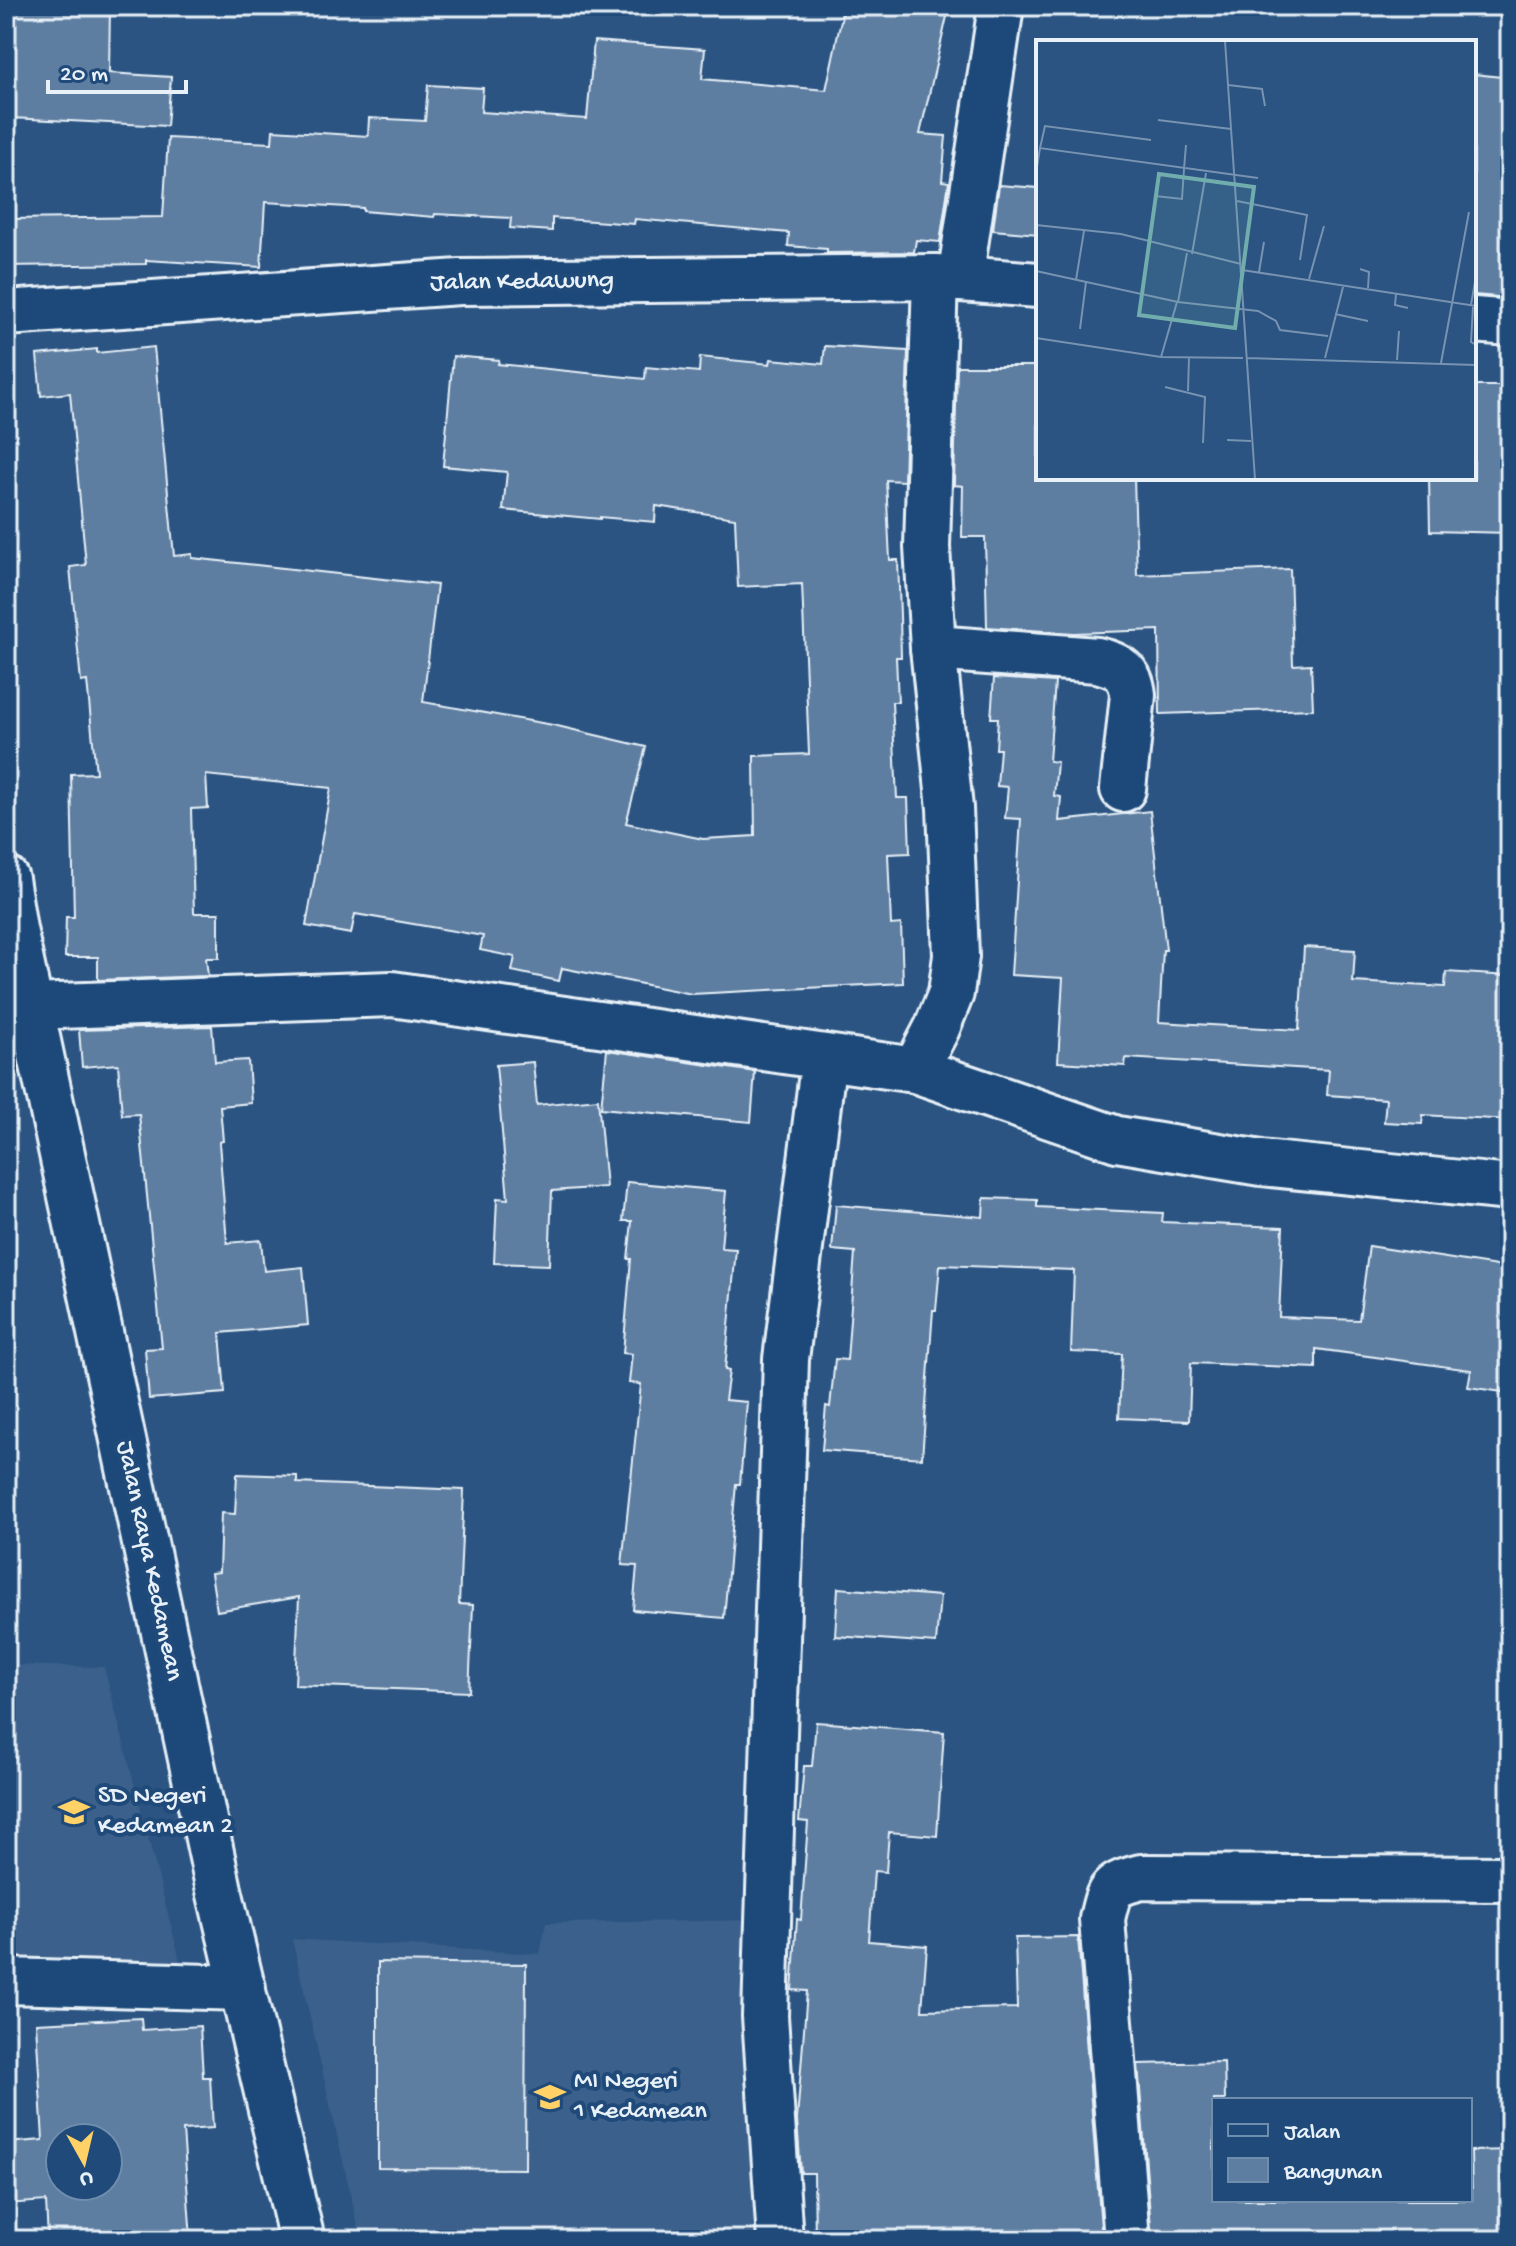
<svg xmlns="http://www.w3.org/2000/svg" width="1516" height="2246" font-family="'Gochi Hand',sans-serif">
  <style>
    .built { fill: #3a608b }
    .building { fill: #5d7da1; stroke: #e8f1f8; stroke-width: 2; fill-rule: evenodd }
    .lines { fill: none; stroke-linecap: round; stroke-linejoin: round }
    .minor-casing { stroke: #e8f1f8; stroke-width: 50 }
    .highway-casing { stroke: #e8f1f8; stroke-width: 50 }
    .minor { stroke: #1f4a7a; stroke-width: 44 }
    .highway { stroke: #1f4a7a; stroke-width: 44 }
    .labels { text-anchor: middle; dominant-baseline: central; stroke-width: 8; stroke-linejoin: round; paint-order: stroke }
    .street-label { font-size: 26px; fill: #e8f1f8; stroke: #1f4a7a }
    .poi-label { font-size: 26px; fill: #e8f1f8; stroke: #1f4a7a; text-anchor: start }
    .inset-road { fill: none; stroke: #7793b1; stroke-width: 2 }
    .view { fill: #71adac; fill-opacity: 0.15; stroke: #71adac; stroke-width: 4 }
    .inset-edge { fill: none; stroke: #e8f1f8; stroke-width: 4 }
  </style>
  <rect width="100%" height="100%" fill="#2b5482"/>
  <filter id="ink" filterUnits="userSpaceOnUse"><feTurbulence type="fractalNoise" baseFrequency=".0125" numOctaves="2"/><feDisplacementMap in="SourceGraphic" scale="16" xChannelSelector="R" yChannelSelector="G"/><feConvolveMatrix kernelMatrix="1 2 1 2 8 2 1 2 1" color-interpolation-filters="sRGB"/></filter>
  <g filter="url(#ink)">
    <g class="built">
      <path d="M 6,1665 L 104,1667 L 181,1964 L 6,1958 Z"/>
      <path d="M 776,1920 L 769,2240 L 361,2240 L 292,1939 L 540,1954 L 546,1923 Z"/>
    </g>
    <g class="building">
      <path d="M 6,6 L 110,6 L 109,73 L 171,77 L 167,126 L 11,118 L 15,49 L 6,48 Z"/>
      <path d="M 844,6 L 919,6 L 948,12 L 920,134 L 946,136 L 942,181 L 949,182 L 940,242 L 916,240 L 914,252 L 827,253 L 827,249 L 788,246 L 789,233 L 635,219 L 634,224 L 552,218 L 552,231 L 510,228 L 511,218 L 435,214 L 434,217 L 363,211 L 363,208 L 265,202 L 261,267 L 146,260 L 146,264 L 6,266 L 6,219 L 163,217 L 168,138 L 272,143 L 273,130 L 368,136 L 369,118 L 425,121 L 428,85 L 483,88 L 481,112 L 587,119 L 594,41 L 705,49 L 702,79 L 826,90 Z"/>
      <path d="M 1474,74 L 1510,78 L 1510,298 L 1474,295 Z"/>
      <path d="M 999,185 L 1038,188 L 1038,234 L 993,230 Z"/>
      <path d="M 825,346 L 908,351 L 904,481 L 886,480 L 890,560 L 898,560 L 900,615 L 901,657 L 896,657 L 898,702 L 892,702 L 897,798 L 908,798 L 910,853 L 888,854 L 891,925 L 901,924 L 903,983 L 692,994 L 562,968 L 559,981 L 512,971 L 515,957 L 480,950 L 483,936 L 355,914 L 351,934 L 306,926 L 331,788 L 206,775 L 208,808 L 191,809 L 194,913 L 219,913 L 219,958 L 206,958 L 208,976 L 98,980 L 98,957 L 65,957 L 66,917 L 74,917 L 71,774 L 96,773 L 87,681 L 81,682 L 70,567 L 86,565 L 70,393 L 41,396 L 37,355 L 97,349 L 97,353 L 154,347 L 174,556 L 192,554 L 192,558 L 437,585 L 423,702 L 553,725 L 646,747 L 626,823 L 703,839 L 755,836 L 754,756 L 809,754 L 802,584 L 738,587 L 735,518 L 656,506 L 655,522 L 600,517 L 600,519 L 503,510 L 507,472 L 443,466 L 453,356 L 499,360 L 498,364 L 645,379 L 646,367 L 699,372 L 700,357 L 770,364 L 771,359 L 823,364 Z"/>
      <path d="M 957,366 L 1038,366 L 1038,478 L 1134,478 L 1137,575 L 1290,569 L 1293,665 L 1311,664 L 1313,709 L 1160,714 L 1159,630 L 1074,633 L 987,627 L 985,537 L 962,537 L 963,486 L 954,485 Z"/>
      <path d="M 1474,386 L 1510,386 L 1510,533 L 1430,531 L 1429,478 L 1474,478 Z"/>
      <path d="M 994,678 L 1055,682 L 1049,761 L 1057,762 L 1054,796 L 1061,797 L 1059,821 L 1150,811 L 1166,950 L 1163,950 L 1159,1022 L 1299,1030 L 1304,947 L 1355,950 L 1353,982 L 1445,987 L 1446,972 L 1510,976 L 1510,1120 L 1423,1115 L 1422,1124 L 1384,1122 L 1386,1099 L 1327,1095 L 1329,1070 L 1126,1058 L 1125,1066 L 1058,1062 L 1063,978 L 1011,975 L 1021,819 L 1005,818 L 1008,787 L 997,786 L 1000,749 L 996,749 L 998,718 L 991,718 Z"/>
      <path d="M 212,1026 L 215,1062 L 248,1060 L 251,1103 L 220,1106 L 223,1141 L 219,1142 L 227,1243 L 261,1240 L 264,1271 L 303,1267 L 308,1325 L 220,1333 L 225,1393 L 149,1399 L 145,1349 L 162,1348 L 139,1114 L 122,1115 L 118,1064 L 82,1067 L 79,1030 Z"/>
      <path d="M 607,1050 L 755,1072 L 751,1122 L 601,1108 Z"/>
      <path d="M 533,1062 L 537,1105 L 598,1099 L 606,1187 L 552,1191 L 549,1265 L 494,1263 L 497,1198 L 508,1199 L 496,1065 Z"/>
      <path d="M 627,1182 L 726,1191 L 721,1248 L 736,1249 L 725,1370 L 729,1371 L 725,1400 L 747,1402 L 740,1484 L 736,1484 L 724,1618 L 633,1610 L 637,1566 L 622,1565 L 641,1384 L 629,1383 L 632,1354 L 623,1353 L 631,1259 L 628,1259 L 632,1221 L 623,1221 Z"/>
      <path d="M 984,1198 L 1037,1200 L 1037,1207 L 1163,1213 L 1162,1222 L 1283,1227 L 1279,1317 L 1359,1320 L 1369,1246 L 1510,1268 L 1510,1393 L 1468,1387 L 1471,1370 L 1316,1349 L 1316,1368 L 1191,1363 L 1189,1421 L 1119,1418 L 1122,1354 L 1071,1352 L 1074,1270 L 940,1265 L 936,1310 L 933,1310 L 922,1458 L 822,1450 L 826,1406 L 830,1407 L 835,1359 L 847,1360 L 855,1252 L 832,1250 L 836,1205 L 983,1217 Z"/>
      <path d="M 237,1474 L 297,1476 L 297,1483 L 464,1490 L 459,1604 L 473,1605 L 469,1692 L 295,1685 L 299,1597 L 217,1611 L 211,1573 L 219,1572 L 221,1513 L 235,1514 Z"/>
      <path d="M 838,1588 L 940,1596 L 936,1643 L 835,1636 Z"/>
      <path d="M 816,1722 L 944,1732 L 937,1836 L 889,1832 L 886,1872 L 874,1871 L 869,1941 L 927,1946 L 922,2010 L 1017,2008 L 1015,1938 L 1078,1937 L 1102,2240 L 815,2240 L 814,2173 L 801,2173 L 797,2120 L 807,1991 L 792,1990 L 797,1919 L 801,1920 L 808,1822 L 799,1821 L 804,1766 L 812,1766 Z"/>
      <path d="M 378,1962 L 526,1964 L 525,2169 L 378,2168 Z"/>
      <path d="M 141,2018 L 142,2030 L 200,2026 L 203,2077 L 210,2077 L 213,2128 L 183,2130 L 191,2239 L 48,2240 L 46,2201 L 6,2204 L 6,2143 L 43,2140 L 36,2023 ZM 60,2138 L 108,2138 L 108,2186 L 60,2186 Z"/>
      <path d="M 1224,2062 L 1225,2100 L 1214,2100 L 1214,2200 L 1472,2200 L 1471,2151 L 1510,2150 L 1510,2240 L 1152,2240 L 1138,2064 Z"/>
    </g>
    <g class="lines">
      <defs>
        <g id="minor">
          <path d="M 960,279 L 1001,6"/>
          <path d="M 6,313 L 460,282 L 935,277 L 1038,285"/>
          <path d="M 1474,320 L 1510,323"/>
          <path d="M 933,648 L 1097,660 C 1119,665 1131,672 1133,695 L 1123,789"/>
          <path d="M 31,1007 L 392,994 L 915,1070 L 1117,1139 L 1261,1163 L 1510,1188"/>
          <path d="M 915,1070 L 937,1028 L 951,993 L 956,956 L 950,808 L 933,648 L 927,547 L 935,277"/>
          <path d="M 6,1981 L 243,1988"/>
          <path d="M 780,2240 L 765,2016 L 786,1359 L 824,1057"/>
          <path d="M 1127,2240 L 1102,1919 C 1109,1888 1110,1885 1141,1877 L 1510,1879"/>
        </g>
        <path id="highway" d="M 6,879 L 14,929 L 219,1890 L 302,2240"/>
      </defs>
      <use href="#minor" class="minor-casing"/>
      <use href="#highway" class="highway-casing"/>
      <use href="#minor" class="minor"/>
      <use href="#highway" class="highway"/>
    </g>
  </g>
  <defs>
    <symbol id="school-bare" viewBox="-9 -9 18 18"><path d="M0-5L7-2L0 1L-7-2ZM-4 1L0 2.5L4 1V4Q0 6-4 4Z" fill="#ffd166" stroke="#1f4a7a" stroke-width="2.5" paint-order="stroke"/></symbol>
  </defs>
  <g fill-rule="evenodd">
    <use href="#school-bare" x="52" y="1790" width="44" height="44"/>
    <use href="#school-bare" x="528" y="2075" width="44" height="44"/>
  </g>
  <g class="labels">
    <g class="street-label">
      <text transform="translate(522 283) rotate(-1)">Jalan Kedawung</text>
      <text transform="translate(148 1561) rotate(78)">Jalan Raya Kedamean</text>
    </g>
    <g class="poi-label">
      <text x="98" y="1797">SD Negeri<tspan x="98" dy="30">Kedamean 2</tspan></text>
      <text x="574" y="2082">MI Negeri<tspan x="574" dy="30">1 Kedamean</tspan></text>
    </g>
  </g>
  <g transform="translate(1036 40)">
    <rect width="440" height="440" fill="#2b5482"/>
    <path class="inset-road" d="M 189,1 L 219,439M 192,45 L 226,49 L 229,66M 122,80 L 195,89M 4,108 L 9,86 L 115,100M 148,129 L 150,105M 0,133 L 4,108 L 222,138M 119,156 L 146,159 L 148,129M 201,161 L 271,175 L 264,220M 0,185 L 85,194 L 205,224M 156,214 L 170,133M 324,229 L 333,232 L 332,248M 206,230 L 440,266M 0,231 L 142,262 L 222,271 L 240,281 L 244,290 L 292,296M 223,232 L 228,202M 273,239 L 288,186M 40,240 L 48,191M 360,254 L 359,265 L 372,268M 142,262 L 151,213M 435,265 L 440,236M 437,267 L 435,302 L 440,305M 299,274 L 332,281M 44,289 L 50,242M 0,298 L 125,317 L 207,318M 125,317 L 141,262M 211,318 L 440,325M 289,318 L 307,247M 361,320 L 363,291M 405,323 L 433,172M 129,347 L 169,357 L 167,403M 152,351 L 153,318M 191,400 L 215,401"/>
    <path class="view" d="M 123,134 L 218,147 L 199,288 L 103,275 Z"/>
    <rect width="440" height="440" class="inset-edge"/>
  </g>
  <rect width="1516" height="2246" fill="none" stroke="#1f4a7a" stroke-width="32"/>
  <rect x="16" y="16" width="1484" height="2214" fill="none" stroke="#e8f1f8" stroke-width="3" filter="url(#ink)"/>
  <rect x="1212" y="2098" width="260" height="104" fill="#1f4a7a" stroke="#6f8dac" stroke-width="2"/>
  <rect x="1228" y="2124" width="40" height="12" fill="#1f4a7a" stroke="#6f8dac" stroke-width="2"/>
  <text x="1284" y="2138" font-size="24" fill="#e8f1f8">Jalan</text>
  <rect x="1228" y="2158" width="40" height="24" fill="#5d7da1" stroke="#6f8dac" stroke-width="2"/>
  <text x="1284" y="2178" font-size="24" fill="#e8f1f8">Bangunan</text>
  <g transform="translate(84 2162) rotate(172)"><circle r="38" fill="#1f4a7a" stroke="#6f8dac" stroke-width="2"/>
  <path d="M0-6L14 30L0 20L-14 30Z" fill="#ffd166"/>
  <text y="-12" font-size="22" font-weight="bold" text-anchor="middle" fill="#e8f1f8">U</text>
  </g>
  <path d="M48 80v12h138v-12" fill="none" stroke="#e8f1f8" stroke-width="4"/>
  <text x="60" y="80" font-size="24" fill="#e8f1f8" stroke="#1f4a7a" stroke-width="6" paint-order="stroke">20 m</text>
</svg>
